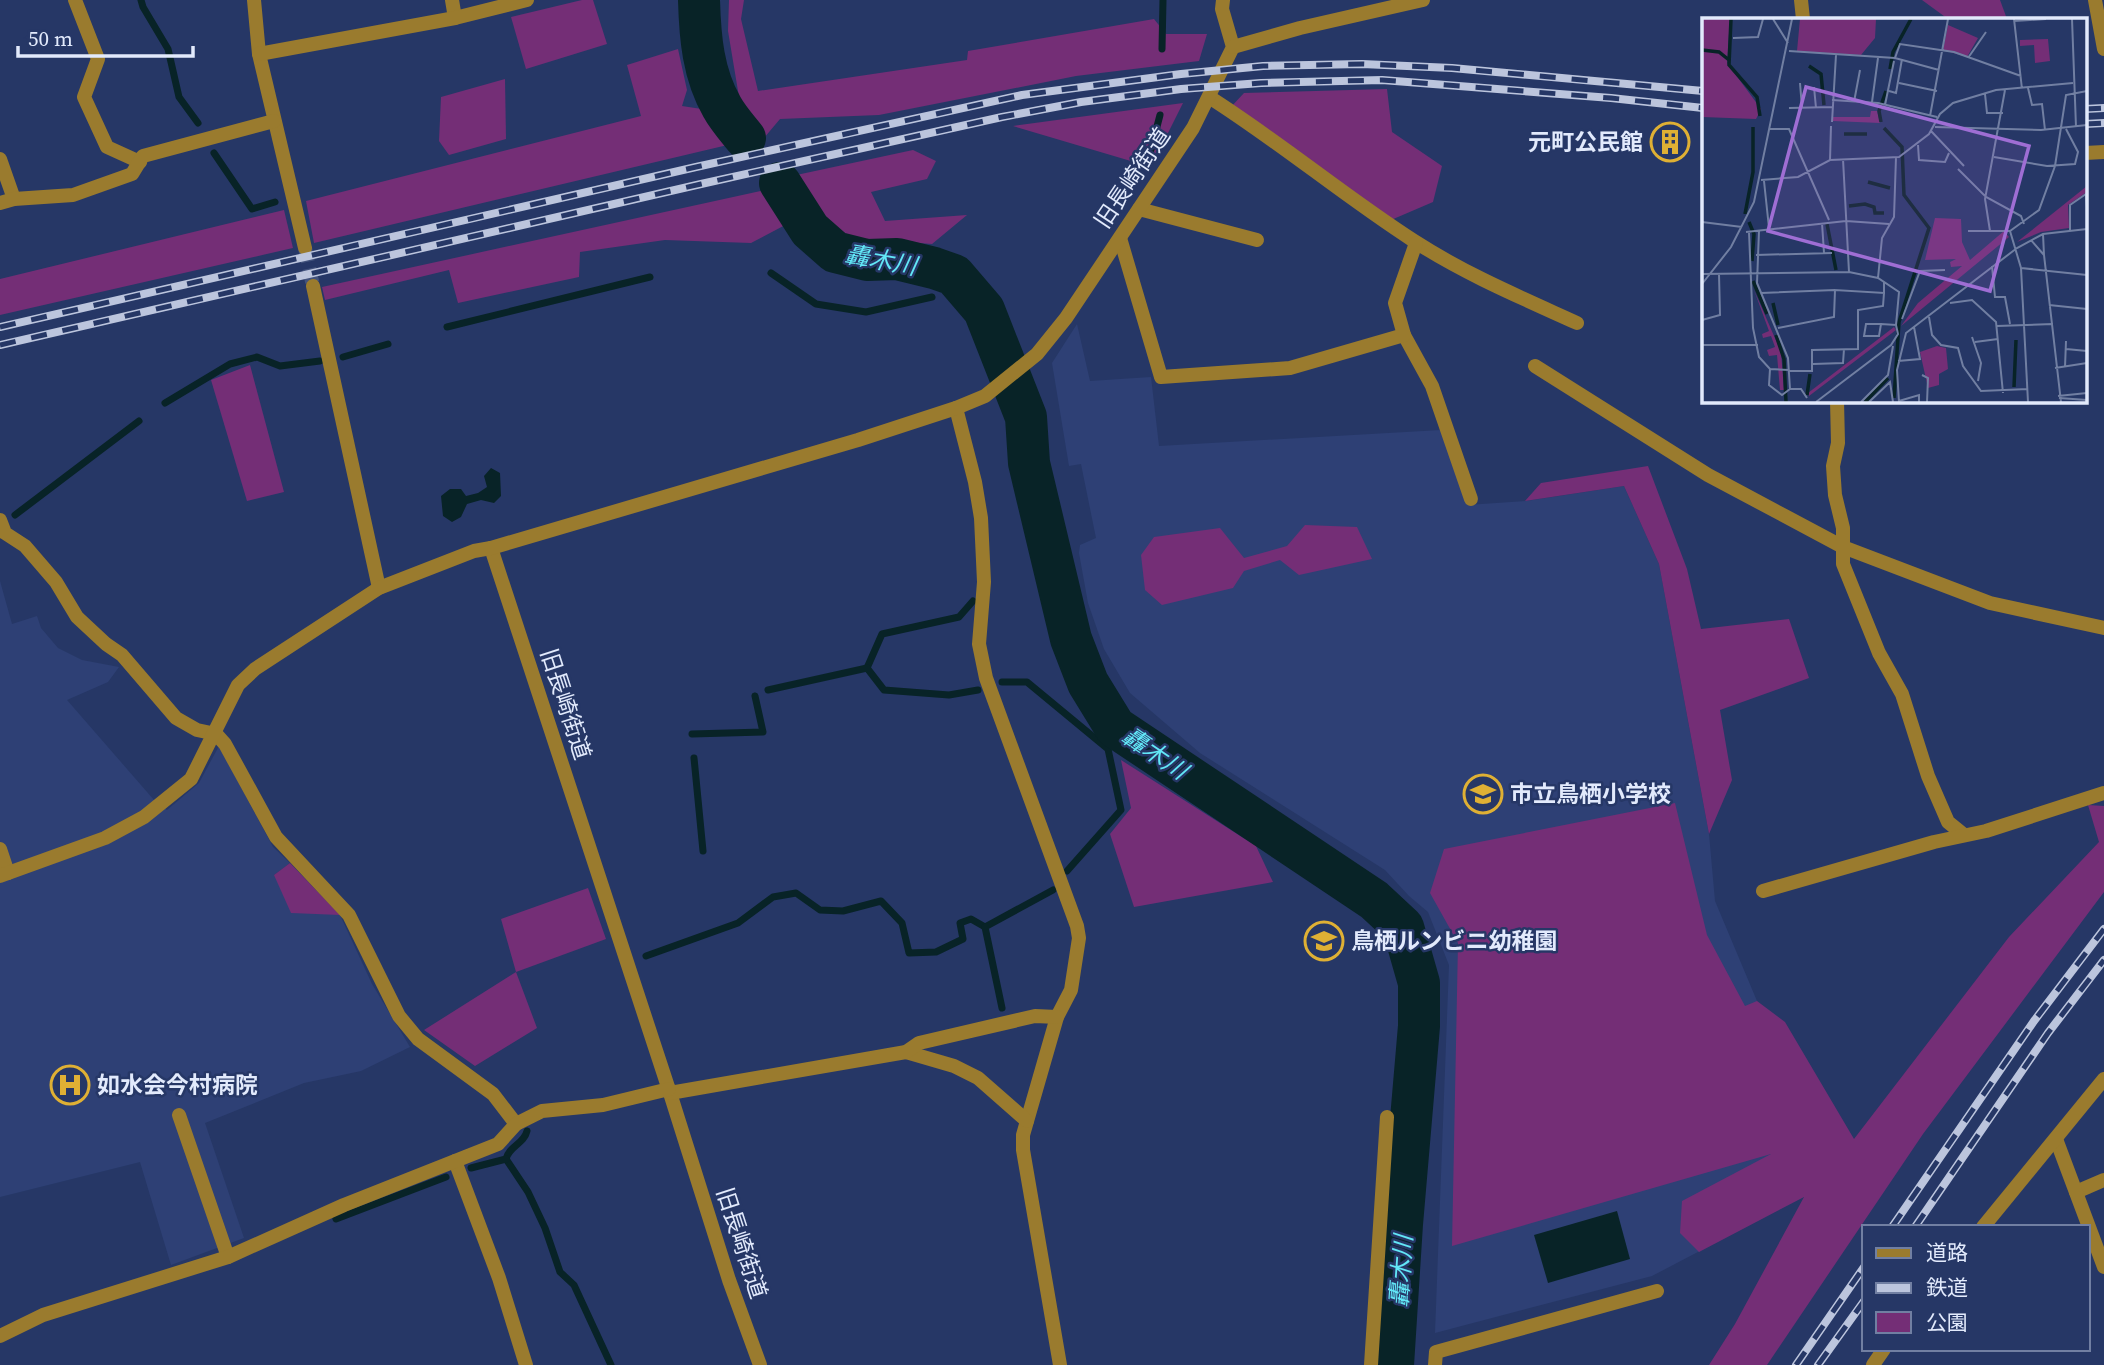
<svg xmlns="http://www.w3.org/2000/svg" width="2104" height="1365" font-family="'Source Serif 4','Noto Sans JP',serif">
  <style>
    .built { fill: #2e4075 }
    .green { fill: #742e76 }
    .water { fill: #082327 }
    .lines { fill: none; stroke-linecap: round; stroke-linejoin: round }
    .stream { stroke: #082327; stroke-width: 7 }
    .river { stroke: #082327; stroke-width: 42 }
    .minor-tunnel { stroke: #42527c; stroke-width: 14; stroke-dasharray: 14 7; stroke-linecap: butt }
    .service { stroke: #9a7b2e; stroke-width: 14 }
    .minor { stroke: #9a7b2e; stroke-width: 14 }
    .tertiary { stroke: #9a7b2e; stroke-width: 14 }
    .rail-casing { stroke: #bcc5dd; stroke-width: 8 }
    .rail { stroke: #263766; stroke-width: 5; stroke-dasharray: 16; stroke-linecap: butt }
    .labels { text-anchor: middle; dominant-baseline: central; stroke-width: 5; stroke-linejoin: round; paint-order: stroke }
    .poi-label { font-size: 23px; font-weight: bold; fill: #e2eafc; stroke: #263766; text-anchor: start }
    .street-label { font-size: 23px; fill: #e2eafc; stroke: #263766 }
    .water-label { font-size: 24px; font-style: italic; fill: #62e7f7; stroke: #263766 }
    .inset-river { fill: none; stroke: #082327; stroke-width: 3.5 }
    .inset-road { fill: none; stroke: #717fa2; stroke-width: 2 }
    .view { fill: #9f6ed4; fill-opacity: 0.15; stroke: #9f6ed4; stroke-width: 3.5 }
    .inset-edge { fill: none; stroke: #e2eafc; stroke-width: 3.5 }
  </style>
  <rect width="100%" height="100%" fill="#263766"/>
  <g class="built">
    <path d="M 1077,324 L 1090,381 L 1151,377 L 1159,446 L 1441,430 L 1467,505 L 1526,501 L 1624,486 L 1659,564 L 1709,834 L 1715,901 L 1757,1001 L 1805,1196 L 1652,1276 L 1435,1333 L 1449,965 L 1428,912 L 1409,896 L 1385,870 L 1200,753 L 1130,693 L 1104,649 L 1088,603 L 1079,553 L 1080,545 L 1096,538 L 1081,464 L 1069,466 L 1052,363 Z"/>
    <path d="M 0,581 L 12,624 L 37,616 L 41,628 L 58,648 L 82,660 L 119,667 L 108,682 L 67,700 L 154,800 L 167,810 L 199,783 L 219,746 L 273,847 L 290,863 L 274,875 L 340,915 L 372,984 L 410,1047 L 361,1071 L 304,1083 L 205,1123 L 244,1238 L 171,1265 L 140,1162 L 0,1197 Z"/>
  </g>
  <g class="green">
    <path d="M 582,0 L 593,0 L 607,44 L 526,69 L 511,17 Z"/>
    <path d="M 729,0 L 744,0 L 741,19 L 758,91 L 967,60 L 968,51 L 1154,19 L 1166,34 L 1207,34 L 1199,61 L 1076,76 L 879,115 L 780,119 L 764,138 L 740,103 L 728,31 Z"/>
    <path d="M 1922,0 L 2000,0 L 2007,19 L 1948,19 Z"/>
    <path d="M 678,49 L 687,90 L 682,106 L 715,111 L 736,143 L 314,243 L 306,201 L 641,116 L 627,65 Z"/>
    <path d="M 505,79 L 506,139 L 449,155 L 439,141 L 441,97 Z"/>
    <path d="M 1387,89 L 1392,132 L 1442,166 L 1433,202 L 1391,220 L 1230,108 L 1244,93 Z"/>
    <path d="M 1183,103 L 1151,167 L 1013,126 Z"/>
    <path d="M 913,150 L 936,161 L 927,179 L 871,192 L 885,221 L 967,215 L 932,244 L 853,238 L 824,220 L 787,177 Z"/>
    <path d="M 765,190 L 789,223 L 751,243 L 665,240 L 580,252 L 579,277 L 458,303 L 449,270 L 325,300 L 322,287 Z"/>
    <path d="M 284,210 L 293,248 L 0,315 L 0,279 Z"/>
    <path d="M 250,365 L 284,492 L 247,501 L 211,380 Z"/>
    <path d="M 1648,466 L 1687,569 L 1701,629 L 1789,619 L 1809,678 L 1720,710 L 1732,780 L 1709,834 L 1659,564 L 1624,486 L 1525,501 L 1541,483 Z"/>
    <path d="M 1305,525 L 1357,527 L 1372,559 L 1299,575 L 1280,560 L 1244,571 L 1233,588 L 1162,605 L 1145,590 L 1141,555 L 1154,537 L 1220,528 L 1244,558 L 1287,546 Z"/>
    <path d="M 1121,760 L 1256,846 L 1273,882 L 1134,907 L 1110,834 L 1131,808 Z"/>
    <path d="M 1675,803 L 1707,935 L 1745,1006 L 1757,1001 L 1785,1022 L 1854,1139 L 2009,937 L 2099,842 L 2088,805 L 2104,806 L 2104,892 L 1923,1134 L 1767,1365 L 1709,1365 L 1735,1324 L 1804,1197 L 1699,1252 L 1680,1233 L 1682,1201 L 1771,1154 L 1452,1246 L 1458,943 L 1430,893 L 1444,849 Z"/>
    <path d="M 290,863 L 340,915 L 291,913 L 274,875 Z"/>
    <path d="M 588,888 L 606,939 L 516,972 L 537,1028 L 475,1066 L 424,1030 L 516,972 L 501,919 Z"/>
  </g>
  <g class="water">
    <path d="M 491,468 L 500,473 L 501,496 L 494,503 L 481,500 L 467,504 L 461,517 L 452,522 L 443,516 L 441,496 L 450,489 L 461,489 L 466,496 L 478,493 L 487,487 L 484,476 Z"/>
    <path d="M 1617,1211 L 1630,1259 L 1548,1283 L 1534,1235 Z"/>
  </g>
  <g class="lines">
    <g class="stream">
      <path d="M 141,0 L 143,7 L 168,49 L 179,97 L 198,123"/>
      <path d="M 1162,49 L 1163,0"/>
      <path d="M 214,153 L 252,209 L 275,202"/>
      <path d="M 1148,161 L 1160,115"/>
      <path d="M 771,273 L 816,304 L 866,312 L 932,297"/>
      <path d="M 447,327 L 650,277"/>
      <path d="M 343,357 L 388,344"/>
      <path d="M 165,403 L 230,364 L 257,357 L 280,366 L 320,361"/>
      <path d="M 15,515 L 139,421"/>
      <path d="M 867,668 L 882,634 L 959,617 L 973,601"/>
      <path d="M 1002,682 L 1027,682 L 1108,749 L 1121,810 L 1067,871"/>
      <path d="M 768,690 L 867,668 L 884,690 L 949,695 L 978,690"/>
      <path d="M 692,734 L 763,732 L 755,696"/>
      <path d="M 694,758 L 703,851"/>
      <path d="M 646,956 L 738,923 L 773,897 L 796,893 L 820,910 L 843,911 L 881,901 L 902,923 L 909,953 L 936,952 L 963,939 L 960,923 L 971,919 L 985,927"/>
      <path d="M 1002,1008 L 985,927 L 1053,890"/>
      <path d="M 527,1131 C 524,1144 509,1146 506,1159 L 528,1192 L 545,1228 L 560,1272 L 574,1285 L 611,1365"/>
      <path d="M 471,1168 L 506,1159"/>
      <path d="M 336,1219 L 446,1177"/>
    </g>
    <g class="river">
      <path d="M 699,0 C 700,37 703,74 722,107 C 728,118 737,128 745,138"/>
      <path d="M 780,183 L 810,230 L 835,252 L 867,260 L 897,259 L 934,268 L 954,275 L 984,310 L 1026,417 L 1029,463 L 1071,639 L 1088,683 L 1115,727 L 1374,900 L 1403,927 L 1419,983 L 1419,1026 L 1402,1224 L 1393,1365"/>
    </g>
    <path class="minor-tunnel" d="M 305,248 L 313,286"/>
    <g class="service">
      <path d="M 2095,0 L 2104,49"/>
      <path d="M 1139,209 L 1257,240"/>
      <path d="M 1404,335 L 1432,386 L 1471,499"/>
      <path d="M 0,849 L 8,873"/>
      <path d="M 179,1115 L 228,1257"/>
      <path d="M 2076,1192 L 2104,1180"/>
      <path d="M 1371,1365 L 1387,1117"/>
    </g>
    <g class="minor">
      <path d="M 75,0 L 98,59 L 84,97 L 107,147 L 140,162"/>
      <path d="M 254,0 L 259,54 L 305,248"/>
      <path d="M 452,0 L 455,18"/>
      <path d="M 1801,0 L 1803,19"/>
      <path d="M 259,54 L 455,18 L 527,0"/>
      <path d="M 1209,97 C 1280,142 1344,196 1414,241 C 1465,274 1522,298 1577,323"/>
      <path d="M 2085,153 L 2104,152"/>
      <path d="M 0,159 L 14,199"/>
      <path d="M 0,203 L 14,199 L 73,195 L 132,174 L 143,156 L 274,121"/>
      <path d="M 1120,238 L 1161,377 L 1290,368 L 1404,335 L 1395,303 L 1416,243"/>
      <path d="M 313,286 L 379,588"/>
      <path d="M 1535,366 L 1708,475 L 1843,547 L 1990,603 L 2104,628"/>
      <path d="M 1837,401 L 1838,443 L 1833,466 L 1835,495 L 1843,528 L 1843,564 L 1879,653 L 1902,694 L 1928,776 L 1948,822 L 1964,835"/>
      <path d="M 956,408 L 975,482 L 981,518 L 984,582 L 979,644 L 986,678 L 1077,926 L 1079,938 L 1071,990 L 1057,1017 L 1023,1135 L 1023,1150 L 1060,1365"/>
      <path d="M 0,520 L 5,533 L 25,546 L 56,582 L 77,617 L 106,644 L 122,655 L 176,718 L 197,730 L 216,734 L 225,744 L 276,837 L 349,915 L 399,1016 L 418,1039 L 493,1094 L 516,1124"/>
      <path d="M 491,548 L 670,1093 L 729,1280 L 760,1365"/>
      <path d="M 0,876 L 105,838 L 144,817 L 191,779 L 238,685 L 255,669 L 379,588 L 474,551 L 491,548 L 858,440 L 956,408 L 985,396 L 1037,354 L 1066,318 L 1193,128 L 1233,47 L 1222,9 L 1223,0"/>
      <path d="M 1763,891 L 1934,842 L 1986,831 L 2104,793"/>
      <path d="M 906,1052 L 954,1066 L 978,1078 L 1027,1121"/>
      <path d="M 670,1093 L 906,1052 L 919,1043 L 1035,1016 L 1057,1017"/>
      <path d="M 2056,1139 L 2104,1267"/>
      <path d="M 455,1161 L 499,1278 L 526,1365"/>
      <path d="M 0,1336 L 43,1315 L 228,1257 L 344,1205 L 498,1144 L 516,1124 L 542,1111 L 603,1105 L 669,1089"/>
      <path d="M 1435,1365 L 1436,1352 L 1657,1291"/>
    </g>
    <g class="tertiary">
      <path d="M 1233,47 L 1300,28 L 1423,0"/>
      <path d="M 1983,1227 L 2104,1079"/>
      <path d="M 1873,1365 L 1884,1349"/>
    </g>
    <defs>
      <g id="rail">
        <path d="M 2085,109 L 2104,108"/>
        <path d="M 2085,124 L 2104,123"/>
        <path d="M 0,327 L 696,167 L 1022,95 L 1181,74 L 1263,66 L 1362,64 L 1452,68 L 1703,91"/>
        <path d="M 0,345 L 701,184 L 1002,117 L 1081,102 L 1181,89 L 1261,83 L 1382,80 L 1611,98 L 1703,108"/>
        <path d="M 1892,1227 L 2034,1021 L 2104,929"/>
        <path d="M 1915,1227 L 2048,1033 L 2104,960"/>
        <path d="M 1796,1365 L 1864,1267"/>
        <path d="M 1818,1365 L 1864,1301"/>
      </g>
    </defs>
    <use href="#rail" class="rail-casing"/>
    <use href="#rail" class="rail"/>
  </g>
  <defs>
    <symbol id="building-ring" viewBox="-11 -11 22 22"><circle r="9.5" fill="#263766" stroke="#dfb034" stroke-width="1.5"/><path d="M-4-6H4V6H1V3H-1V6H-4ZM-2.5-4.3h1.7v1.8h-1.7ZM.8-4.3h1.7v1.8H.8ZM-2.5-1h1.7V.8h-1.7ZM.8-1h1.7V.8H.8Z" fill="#dfb034"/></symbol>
    <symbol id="school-ring" viewBox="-11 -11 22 22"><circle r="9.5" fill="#263766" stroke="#dfb034" stroke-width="1.5"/><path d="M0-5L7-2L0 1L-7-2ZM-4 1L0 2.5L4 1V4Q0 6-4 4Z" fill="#dfb034"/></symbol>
    <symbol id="hospital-ring" viewBox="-11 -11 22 22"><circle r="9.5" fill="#263766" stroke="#dfb034" stroke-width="1.5"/><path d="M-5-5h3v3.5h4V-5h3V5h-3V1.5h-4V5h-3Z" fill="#dfb034"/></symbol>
  </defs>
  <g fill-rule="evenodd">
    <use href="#building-ring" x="1648" y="120" width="44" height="44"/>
    <use href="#school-ring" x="1461" y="772" width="44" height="44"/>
    <use href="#school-ring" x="1302" y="919" width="44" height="44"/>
    <use href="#hospital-ring" x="48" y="1063" width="44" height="44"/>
  </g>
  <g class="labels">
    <g class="poi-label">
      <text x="1643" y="142" text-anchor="end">元町公民館</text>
      <text x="1510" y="794">市立鳥栖小学校</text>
      <text x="1351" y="941">鳥栖ルンビニ幼稚園</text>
      <text x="97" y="1085">如水会今村病院</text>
    </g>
    <g class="street-label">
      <text transform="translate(1132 178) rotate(-56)">旧長崎街道</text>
      <text transform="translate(566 704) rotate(72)">旧長崎街道</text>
      <text transform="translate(742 1243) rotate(72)">旧長崎街道</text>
    </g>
    <g class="water-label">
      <text transform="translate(881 260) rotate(10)">轟木川</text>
      <text transform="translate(1155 753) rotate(34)">轟木川</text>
      <text transform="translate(1401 1271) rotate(-86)">轟木川</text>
    </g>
  </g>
  <g transform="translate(1702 18)">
    <rect width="385" height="385" fill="#263766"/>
    <path d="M 0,1 L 28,1 L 25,45 L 59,91 L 54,101 L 0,99 ZM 98,1 L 174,1 L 173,20 L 159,37 L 95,33 ZM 246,7 L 276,20 L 265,39 L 241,32 ZM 346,21 L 348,43 L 333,45 L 332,27 L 318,28 L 318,22 ZM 169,93 L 175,93 L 178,105 L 131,103 L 131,99 L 168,99 ZM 385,168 L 385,174 L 366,187 L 367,210 L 339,214 L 315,224 ZM 233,200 L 259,201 L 260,224 L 268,242 L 302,213 L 307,219 L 199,308 L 216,285 L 260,248 L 249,249 L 248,244 L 254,241 L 223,242 ZM 52,272 L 79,334 L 82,372 L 78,372 L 75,337 L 67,338 L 65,332 L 73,329 L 69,318 L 61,320 L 60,316 L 67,313 ZM 192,309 L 194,312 L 107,378 L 106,375 ZM 235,328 L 244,330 L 246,351 L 237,356 L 237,367 L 226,370 L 218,334 Z" fill="#742e76"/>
    <path class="inset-river" d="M 29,1 L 27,47 L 55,79 L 58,98M 0,32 L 17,34 L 27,42M 107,48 L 119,56 L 122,87M 188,51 L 191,34 L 209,1M 179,104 L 177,93 L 184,73M 182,110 L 200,129 L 202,177 L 227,210 L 197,304 L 192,380M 142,116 L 165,116M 166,164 L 188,170M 147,188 L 163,186 L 172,189 L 173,195 L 182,195M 43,196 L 51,154 L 51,109M 47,204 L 52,216 L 50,243M 125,206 L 134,252M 51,263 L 65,296M 71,285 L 76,307M 74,317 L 82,341 L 84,384M 312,369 L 314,322M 105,377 L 108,356M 163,384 L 186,360"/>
    <path class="inset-road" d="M 71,1 L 86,25M 312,1 L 320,71M 370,1 L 374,109M 312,3 L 344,1M 31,20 L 56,19 L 61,1M 87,33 L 193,40 L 237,52M 193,40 L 198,26 L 252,34 L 319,58M 266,40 L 284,14M 98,65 L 100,90M 197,65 L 235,73M 112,69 L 114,90M 326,70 L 330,87 L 340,86 L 343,112M 187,73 L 194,75 L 200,41M 283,76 L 285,95 L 301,95M 130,82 L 176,85 L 235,99M 152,84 L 158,52M 170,84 L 176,40M 183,87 L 192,43M 87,90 L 130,89M 228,98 L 246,1M 130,104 L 134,37M 233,109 L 339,112 L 385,107M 68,111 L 87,111 L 127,202M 229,113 L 262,148M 216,127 L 217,142 L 243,144 L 247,135M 292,139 L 345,148 L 373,146 L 376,134 L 364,111M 141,141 L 147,254M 128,142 L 129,108M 256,151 L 284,179 L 319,198 L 322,206M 59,162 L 96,159 L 128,142 L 197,139 L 227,116 L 238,96 L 251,85 L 294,72 L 371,65M 62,163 L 67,210M 144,203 L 187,206M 0,204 L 40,209M 120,205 L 122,235M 368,212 L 368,187 L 384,176 L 385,189M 57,213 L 55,265 L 86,340 L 88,371 L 99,371 L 105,380M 266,213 L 308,213 L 337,192 L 353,148 L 364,77 L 385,73M 288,213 L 283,181 L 303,72M 308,213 L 319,250 L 326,384M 44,214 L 144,203M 47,214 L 51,310 L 57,339 L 68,351 L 110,353 L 110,332 L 156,331 L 156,292 L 181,288 L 182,275M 341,216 L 342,237M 329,222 L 342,237 L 359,384M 54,237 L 130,235M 290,248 L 293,279 L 303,279 L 308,306M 319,250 L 385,257M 0,256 L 147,254 L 176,260 L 197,274 L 194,307 L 179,306 L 164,306 L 162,318 L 177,318 L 179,306M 176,260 L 180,220 L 192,199 L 194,139M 0,266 L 29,229 L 52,184 L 90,1M 59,275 L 133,272M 248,285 L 270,282 L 294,304 L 301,375M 347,287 L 385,291M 227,299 L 230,317 L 239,327 L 256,330 L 261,348 L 279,373 L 326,371M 200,301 L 218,253 L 243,252M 0,302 L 18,297 L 17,256M 295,308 L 351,306M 76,310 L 132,299 L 133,272 L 182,275 L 182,264M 270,319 L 279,345 L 276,363M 273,324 L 296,321M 0,327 L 56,327M 364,331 L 385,333M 196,343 L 218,341 L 212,309M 111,346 L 141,345 L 142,331M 363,349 L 364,323M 353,350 L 385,345M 68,351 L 67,367 L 80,377 L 88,371M 220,357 L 226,360 L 225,384M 356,378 L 385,375M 357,380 L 385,382M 197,383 L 217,377 L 217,384M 114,384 L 189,327 L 196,316 L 194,307M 159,384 L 186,357 L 191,328M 167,384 L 188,364 L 191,384M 197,384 L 195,352 L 204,315 L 315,230 L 341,216 L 385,211"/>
    <path class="view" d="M 104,69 L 327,128 L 288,273 L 66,213 Z"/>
    <rect width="385" height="385" class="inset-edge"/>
  </g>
  <rect x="1862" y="1225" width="228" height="126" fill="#263766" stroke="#717fa2" stroke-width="2"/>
  <rect x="1876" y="1248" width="35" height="10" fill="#9a7b2e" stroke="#717fa2" stroke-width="2"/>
  <text x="1926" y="1260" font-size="21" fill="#e2eafc">道路</text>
  <rect x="1876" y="1283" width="35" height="10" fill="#bcc5dd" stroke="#717fa2" stroke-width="2"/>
  <text x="1926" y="1295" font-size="21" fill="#e2eafc">鉄道</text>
  <rect x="1876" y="1312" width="35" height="21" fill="#742e76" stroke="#717fa2" stroke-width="2"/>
  <text x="1926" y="1330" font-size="21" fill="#e2eafc">公園</text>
  <path d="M18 46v10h175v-10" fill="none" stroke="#e2eafc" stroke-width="3.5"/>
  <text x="28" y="46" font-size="21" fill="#e2eafc" stroke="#263766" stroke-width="5" paint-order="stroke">50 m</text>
</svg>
